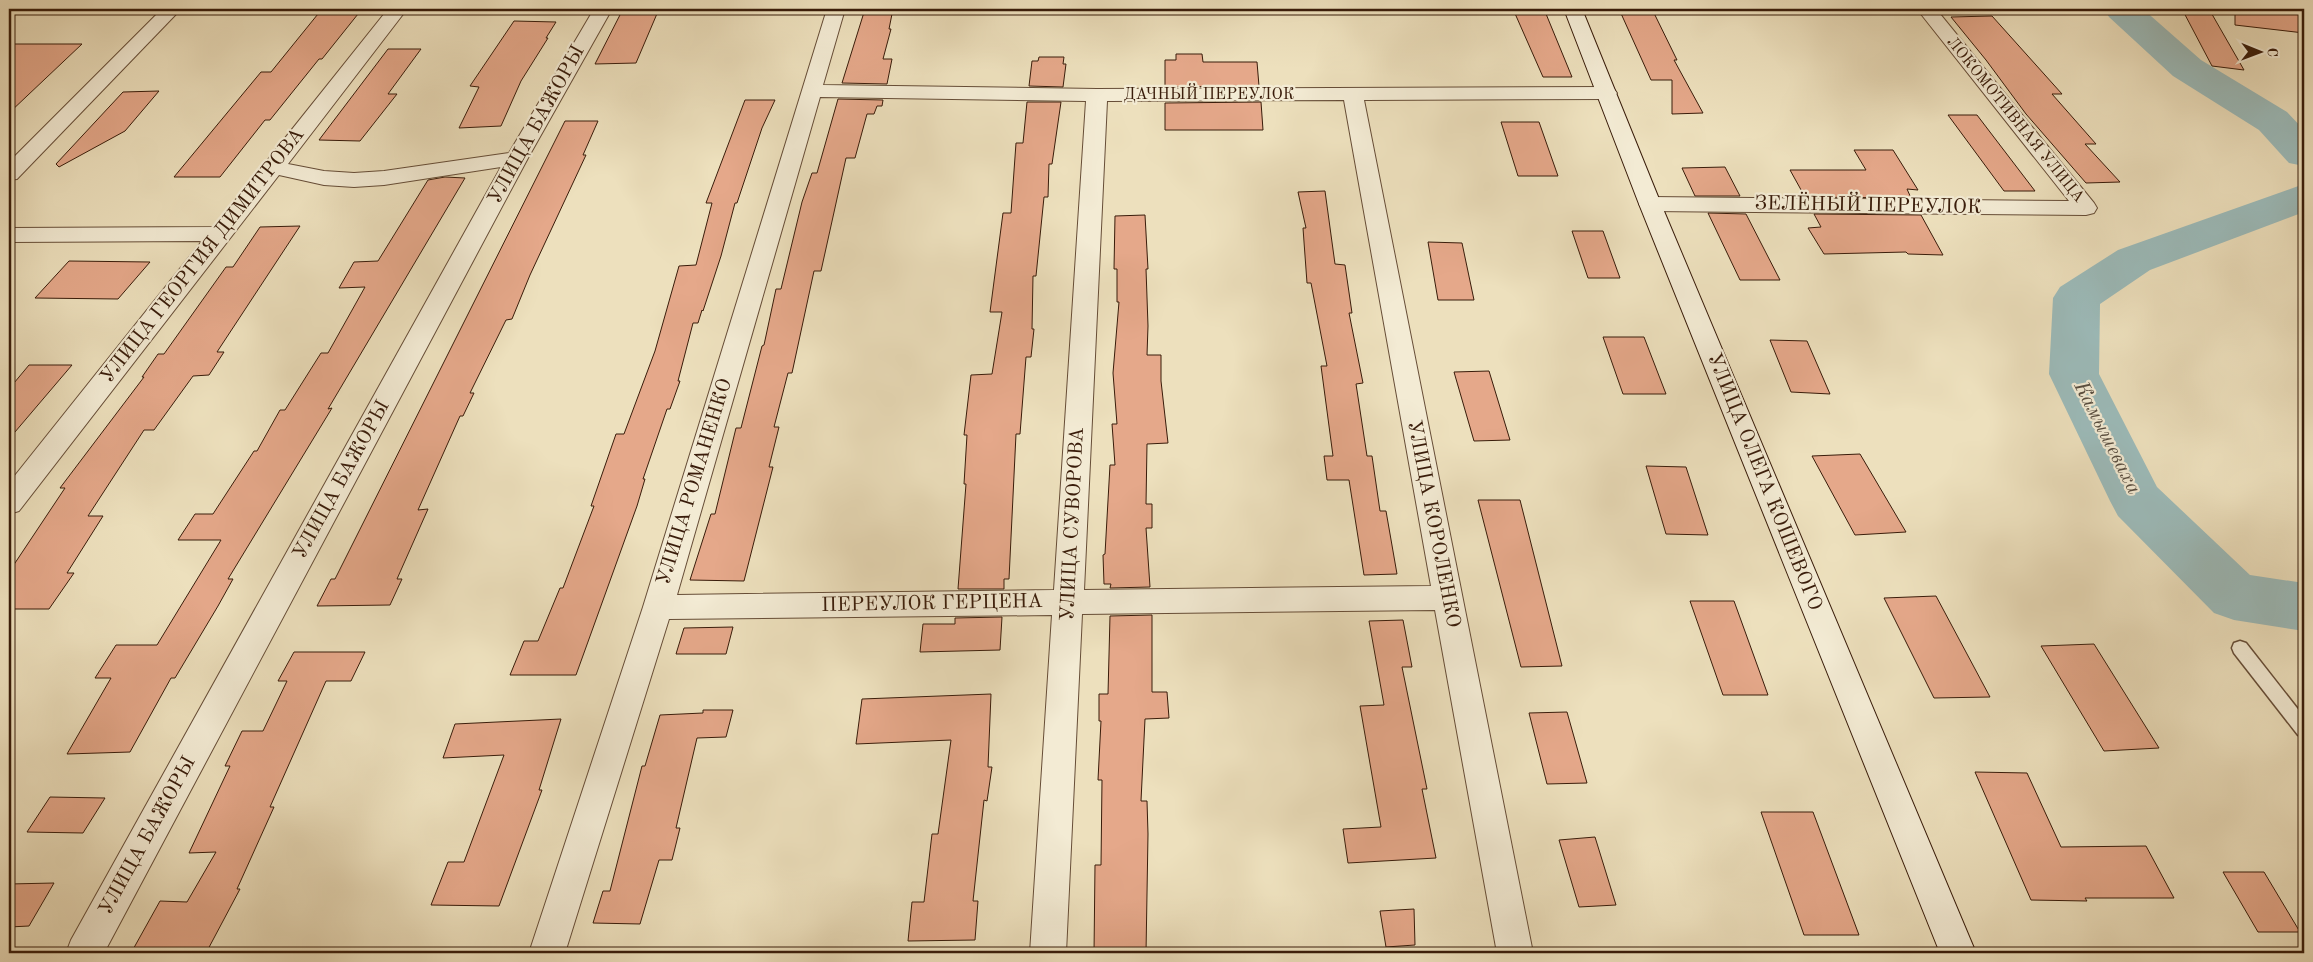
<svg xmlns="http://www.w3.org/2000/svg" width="2313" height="962" font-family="'Old Standard TT',serif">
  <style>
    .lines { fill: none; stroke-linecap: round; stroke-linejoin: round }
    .river { fill: #9cbbba; fill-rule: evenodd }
    .building { fill: #e5a88a; stroke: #391c0a }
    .lane-casing { stroke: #664d37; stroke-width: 3 }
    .street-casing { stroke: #664d37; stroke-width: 2 }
    .secondary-casing { stroke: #391c0a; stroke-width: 2 }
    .lane { fill: #f3ebd4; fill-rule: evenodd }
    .street { fill: #f3ebd4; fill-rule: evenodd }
    .secondary { fill: #f3ebd4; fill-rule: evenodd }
    .labels { text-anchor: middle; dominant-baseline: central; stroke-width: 4.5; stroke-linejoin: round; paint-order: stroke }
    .far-street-label { font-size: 16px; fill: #391c0a; stroke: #f3ebd4 }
    .street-label { font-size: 20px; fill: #391c0a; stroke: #f3ebd4 }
    .water-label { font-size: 21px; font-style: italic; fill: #574c3f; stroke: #f3ebd4 }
  </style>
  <rect width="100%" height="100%" fill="#ede0bd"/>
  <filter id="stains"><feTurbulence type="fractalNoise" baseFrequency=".004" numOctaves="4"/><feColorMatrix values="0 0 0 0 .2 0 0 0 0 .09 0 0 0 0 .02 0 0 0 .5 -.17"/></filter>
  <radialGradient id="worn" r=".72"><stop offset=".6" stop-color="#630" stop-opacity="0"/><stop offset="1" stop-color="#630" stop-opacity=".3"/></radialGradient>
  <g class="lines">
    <g class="river">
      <path d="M 2104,9 L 2143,9 L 2201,60 L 2287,112 L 2304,130 L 2304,166 L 2289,163 L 2259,130 L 2173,76 L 2109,17 Z"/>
      <path d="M 2304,184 L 2304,212 L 2150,270 L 2100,304 L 2099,374 L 2157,487 L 2250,575 L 2304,583 L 2304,631 L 2234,620 L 2214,613 L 2118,516 L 2110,501 L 2049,374 L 2053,298 L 2060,287 L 2118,250 Z"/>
    </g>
  </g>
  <g class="building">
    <path d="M 322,9 L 362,9 L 322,59 L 319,59 L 270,120 L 265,120 L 220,177 L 174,177 L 261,72 L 271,72 Z"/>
    <path d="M 623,9 L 659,9 L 636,63 L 595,64 Z"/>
    <path d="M 865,9 L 893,9 L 889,29 L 891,29 L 883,59 L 892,59 L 887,84 L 842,83 Z"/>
    <path d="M 1513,9 L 1544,9 L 1572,77 L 1543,77 Z"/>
    <path d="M 1619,9 L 1652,9 L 1677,60 L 1674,60 L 1703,113 L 1672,114 L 1672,80 L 1651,80 Z"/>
    <path d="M 2182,9 L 2209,9 L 2244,70 L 2212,66 Z"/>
    <path d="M 2235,9 L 2304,9 L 2304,33 L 2235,25 Z"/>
    <path d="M 1992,16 L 2062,94 L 2052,94 L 2096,144 L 2085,144 L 2120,182 L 2086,183 L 2026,114 L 1986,60 L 1951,17 Z"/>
    <path d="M 514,21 L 556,22 L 546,38 L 548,38 L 521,81 L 501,126 L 459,128 L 479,87 L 470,86 Z"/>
    <path d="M 9,44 L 82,44 L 9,113 Z"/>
    <path d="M 388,49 L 421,49 L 388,94 L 397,94 L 360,141 L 319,140 Z"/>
    <path d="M 1176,54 L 1202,54 L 1203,62 L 1257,62 L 1259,86 L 1165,87 L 1165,60 L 1176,60 Z"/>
    <path d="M 1039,57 L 1064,57 L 1063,64 L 1066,64 L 1063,87 L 1029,86 L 1032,61 L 1038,61 Z"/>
    <path d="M 159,91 L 125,131 L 59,167 L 56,164 L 123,92 Z"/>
    <path d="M 838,99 L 883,100 L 882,106 L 877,106 L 874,114 L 867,114 L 855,158 L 846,158 L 821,271 L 814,271 L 792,373 L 788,373 L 774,427 L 779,427 L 769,467 L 773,467 L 744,581 L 690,580 L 711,514 L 715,514 L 736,428 L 741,428 L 762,346 L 764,345 L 776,289 L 781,289 L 802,202 L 812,173 L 817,173 Z"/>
    <path d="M 745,100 L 775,100 L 762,128 L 737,203 L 735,203 L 721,256 L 703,311 L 702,310 L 698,323 L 693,323 L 678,381 L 680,381 L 670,409 L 667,409 L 643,479 L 645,479 L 637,506 L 576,675 L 510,675 L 524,641 L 538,641 L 560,588 L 563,588 L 594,506 L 591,506 L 616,434 L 624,434 L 655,351 L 679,266 L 696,265 L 712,203 L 706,203 Z"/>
    <path d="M 1027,102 L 1061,102 L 1052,164 L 1049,164 L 1048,197 L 1044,197 L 1036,276 L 1033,276 L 1032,329 L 1034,329 L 1031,357 L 1026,357 L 1020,434 L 1016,434 L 1009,579 L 1004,579 L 1004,589 L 958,589 L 966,484 L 964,484 L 967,435 L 964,435 L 971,375 L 992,374 L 1002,312 L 990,312 L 1003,213 L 1011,213 L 1016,143 L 1023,143 Z"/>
    <path d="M 1261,102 L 1263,130 L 1165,130 L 1165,103 Z"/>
    <path d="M 1948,115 L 1977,115 L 2035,191 L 2004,191 Z"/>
    <path d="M 565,121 L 598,121 L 583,155 L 586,155 L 530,275 L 512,319 L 506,320 L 470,393 L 474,393 L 463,416 L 460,416 L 418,510 L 428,509 L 397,579 L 402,579 L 390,605 L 317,606 L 331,579 L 335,579 Z"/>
    <path d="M 1501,122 L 1539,122 L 1558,176 L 1518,176 Z"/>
    <path d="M 1854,150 L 1893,150 L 1918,190 L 1907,189 L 1911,198 L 1805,197 L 1790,170 L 1866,170 Z"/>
    <path d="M 1725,167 L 1740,196 L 1695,196 L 1682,168 Z"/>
    <path d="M 445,177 L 465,178 L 328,409 L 332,408 L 228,579 L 233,579 L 218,606 L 175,678 L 171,678 L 130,752 L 67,754 L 111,678 L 95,678 L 116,645 L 157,645 L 221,540 L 178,540 L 195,514 L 213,514 L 254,451 L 257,451 L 280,410 L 285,410 L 321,353 L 328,353 L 365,287 L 339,288 L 354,262 L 378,261 L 428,180 Z"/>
    <path d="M 1325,191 L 1335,264 L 1345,265 L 1352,313 L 1349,313 L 1363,383 L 1356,384 L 1367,456 L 1372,456 L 1380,511 L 1386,511 L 1397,574 L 1364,575 L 1349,480 L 1327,480 L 1324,456 L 1333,456 L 1321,366 L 1327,366 L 1311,283 L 1307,283 L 1303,228 L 1306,228 L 1298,192 Z"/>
    <path d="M 1708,213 L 1746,214 L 1780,280 L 1740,280 Z"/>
    <path d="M 1814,214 L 1921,215 L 1943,255 L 1908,254 L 1906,252 L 1824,254 L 1808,228 L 1821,227 Z"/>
    <path d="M 1145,215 L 1148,269 L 1146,269 L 1148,326 L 1147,355 L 1161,355 L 1161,381 L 1168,443 L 1147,444 L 1146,504 L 1152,504 L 1152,528 L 1146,528 L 1150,587 L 1110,588 L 1111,584 L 1104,584 L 1103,555 L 1105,554 L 1110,465 L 1115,465 L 1112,424 L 1117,424 L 1113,373 L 1119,302 L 1117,302 L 1117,269 L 1114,269 L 1115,216 Z"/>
    <path d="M 300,226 L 217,352 L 224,352 L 209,375 L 193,376 L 154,430 L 144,430 L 88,516 L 103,516 L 67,573 L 74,573 L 49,609 L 9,609 L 9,572 L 65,488 L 60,488 L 144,377 L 142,377 L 158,354 L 164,354 L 226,267 L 233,267 L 260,227 Z"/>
    <path d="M 1572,231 L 1603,231 L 1620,278 L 1588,278 Z"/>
    <path d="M 1428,242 L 1462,243 L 1474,300 L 1438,300 Z"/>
    <path d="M 69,261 L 150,262 L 118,299 L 35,298 Z"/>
    <path d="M 1603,337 L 1644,337 L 1666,394 L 1623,394 Z"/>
    <path d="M 1770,340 L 1807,341 L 1830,394 L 1791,392 Z"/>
    <path d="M 29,365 L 72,365 L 9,439 L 9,389 Z"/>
    <path d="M 1489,371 L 1510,440 L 1474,441 L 1454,372 Z"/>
    <path d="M 1860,454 L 1906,532 L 1855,535 L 1812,456 Z"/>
    <path d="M 1646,466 L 1686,467 L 1708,535 L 1666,534 Z"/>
    <path d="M 1478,500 L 1520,500 L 1562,666 L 1521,667 Z"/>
    <path d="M 1936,596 L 1990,697 L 1934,698 L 1884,598 Z"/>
    <path d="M 1690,601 L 1734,601 L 1768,695 L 1723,695 Z"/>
    <path d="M 1152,615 L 1152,692 L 1167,692 L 1169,718 L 1145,719 L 1141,801 L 1147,801 L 1148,834 L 1146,953 L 1094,953 L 1095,865 L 1101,865 L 1102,780 L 1098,780 L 1101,721 L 1099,721 L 1099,694 L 1108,694 L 1110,616 Z"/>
    <path d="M 1002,617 L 1000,650 L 920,652 L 923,624 L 955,624 L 955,618 Z"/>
    <path d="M 1403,620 L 1412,667 L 1402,667 L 1427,789 L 1422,789 L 1436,858 L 1348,863 L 1343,829 L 1381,827 L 1360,706 L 1384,705 L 1369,621 Z"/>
    <path d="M 733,627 L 726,654 L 676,654 L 684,628 Z"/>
    <path d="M 2094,644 L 2159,748 L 2104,751 L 2041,646 Z"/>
    <path d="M 294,652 L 365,652 L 351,681 L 326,681 L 270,807 L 274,807 L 237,889 L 240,889 L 206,953 L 131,953 L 160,901 L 187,902 L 216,852 L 189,853 L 230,766 L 225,766 L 242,731 L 263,731 L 287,681 L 278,681 Z"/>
    <path d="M 991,694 L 988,767 L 992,767 L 987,801 L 984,800 L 973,901 L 978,901 L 975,940 L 908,941 L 912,902 L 924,902 L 932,834 L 938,834 L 951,740 L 856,744 L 862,699 Z"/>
    <path d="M 703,710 L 733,710 L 726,737 L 697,738 L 676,828 L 680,828 L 672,860 L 659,860 L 640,924 L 593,923 L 603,891 L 610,891 L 642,766 L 645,766 L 660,715 L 703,713 Z"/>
    <path d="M 1567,712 L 1587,783 L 1547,784 L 1529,713 Z"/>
    <path d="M 561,719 L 539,790 L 542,790 L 499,906 L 431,905 L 448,862 L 464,862 L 504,755 L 443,758 L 455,724 Z"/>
    <path d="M 1975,772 L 2027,773 L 2061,847 L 2146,846 L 2174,898 L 2085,898 L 2087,901 L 2031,900 Z"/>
    <path d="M 50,797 L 105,798 L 83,833 L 27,832 Z"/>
    <path d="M 1761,812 L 1813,812 L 1859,935 L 1804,935 Z"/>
    <path d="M 1595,837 L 1616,905 L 1579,907 L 1559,840 Z"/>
    <path d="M 2223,872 L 2264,872 L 2300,932 L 2258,932 Z"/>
    <path d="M 54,883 L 29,926 L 9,927 L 9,884 Z"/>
    <path d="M 1414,909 L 1415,945 L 1386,947 L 1380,911 Z"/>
  </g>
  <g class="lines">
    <defs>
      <path id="lane" d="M 2240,641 L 2246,643 L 2304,717 L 2304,738 L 2298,735 L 2234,653 L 2232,648 L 2234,643 Z"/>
      <g id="street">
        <path d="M 162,9 L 181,9 L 17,179 L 9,180 L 9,162 Z"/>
        <path d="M 388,9 L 407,9 L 288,164 L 324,171 L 354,173 L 384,171 L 509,153 L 594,9 L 612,9 L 528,158 L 104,953 L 66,953 L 71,940 L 501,167 L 384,185 L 354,187 L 324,185 L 279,175 L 19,511 L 9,514 L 9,483 L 202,241 L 9,242 L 9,228 L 214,227 Z"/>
        <path d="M 827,9 L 845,9 L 823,85 L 1097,89 L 1607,87 L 1614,89 L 1617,93 L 1614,97 L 1607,99 L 1364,100 L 1533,953 L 1497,953 L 1435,610 L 1082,614 L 1066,953 L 1030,953 L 1052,615 L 669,619 L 565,953 L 529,953 L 643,607 ZM 820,97 L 1086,101 L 1054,590 L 677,595 ZM 1344,100 L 1431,586 L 1084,590 L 1107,101 Z"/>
        <path d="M 1917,9 L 1936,9 L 2094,203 L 2097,208 L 2094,213 L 2086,215 L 1650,211 L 1642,209 L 1639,204 L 1642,199 L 1650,197 L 2069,201 Z"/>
      </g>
      <path id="secondary" d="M 1564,9 L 1582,9 L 1661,204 L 1976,953 L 1940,953 L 1639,204 Z"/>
    </defs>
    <use href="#lane" class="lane-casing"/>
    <use href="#street" class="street-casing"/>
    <use href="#secondary" class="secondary-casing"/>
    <use href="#lane" class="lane"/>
    <use href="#street" class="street"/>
    <use href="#secondary" class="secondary"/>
  </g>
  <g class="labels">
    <g class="far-street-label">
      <text x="1209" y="95">ДАЧНЫЙ ПЕРЕУЛОК</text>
      <text transform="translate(2015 120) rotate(51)">ЛОКОМОТИВНАЯ УЛИЦА</text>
    </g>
    <g class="street-label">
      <text transform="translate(537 125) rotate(-61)">УЛИЦА БАЖОРЫ</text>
      <text transform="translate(1868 206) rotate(1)">ЗЕЛЁНЫЙ ПЕРЕУЛОК</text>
      <text transform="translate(203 256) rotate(-52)">УЛИЦА ГЕОРГИЯ ДИМИТРОВА</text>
      <text transform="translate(342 480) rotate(-61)">УЛИЦА БАЖОРЫ</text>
      <text transform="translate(695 482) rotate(-73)">УЛИЦА РОМАНЕНКО</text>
      <text transform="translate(1764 482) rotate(68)">УЛИЦА ОЛЕГА КОШЕВОГО</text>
      <text transform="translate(1073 524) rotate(-87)">УЛИЦА СУВОРОВА</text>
      <text transform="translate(1433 524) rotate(79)">УЛИЦА КОРОЛЕНКО</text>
      <text transform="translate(932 604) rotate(-1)">ПЕРЕУЛОК ГЕРЦЕНА</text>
      <text transform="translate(148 836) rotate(-61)">УЛИЦА БАЖОРЫ</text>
    </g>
    <g class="water-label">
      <text transform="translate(2107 438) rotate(63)">Камышеваха</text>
    </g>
  </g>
  <rect width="2313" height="962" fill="none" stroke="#ede0bd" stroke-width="30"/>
  <rect x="10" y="10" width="2293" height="942" fill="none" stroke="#391c0a" stroke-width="2.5"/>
  <rect x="15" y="15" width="2283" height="932" fill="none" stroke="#391c0a"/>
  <g transform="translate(2260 52) rotate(91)" stroke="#f3ebd4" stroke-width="4" paint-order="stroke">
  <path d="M0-4L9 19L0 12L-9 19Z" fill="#391c0a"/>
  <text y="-8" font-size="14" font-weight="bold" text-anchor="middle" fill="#391c0a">С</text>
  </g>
  <rect width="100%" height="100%" filter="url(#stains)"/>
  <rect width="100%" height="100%" fill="url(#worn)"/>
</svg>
